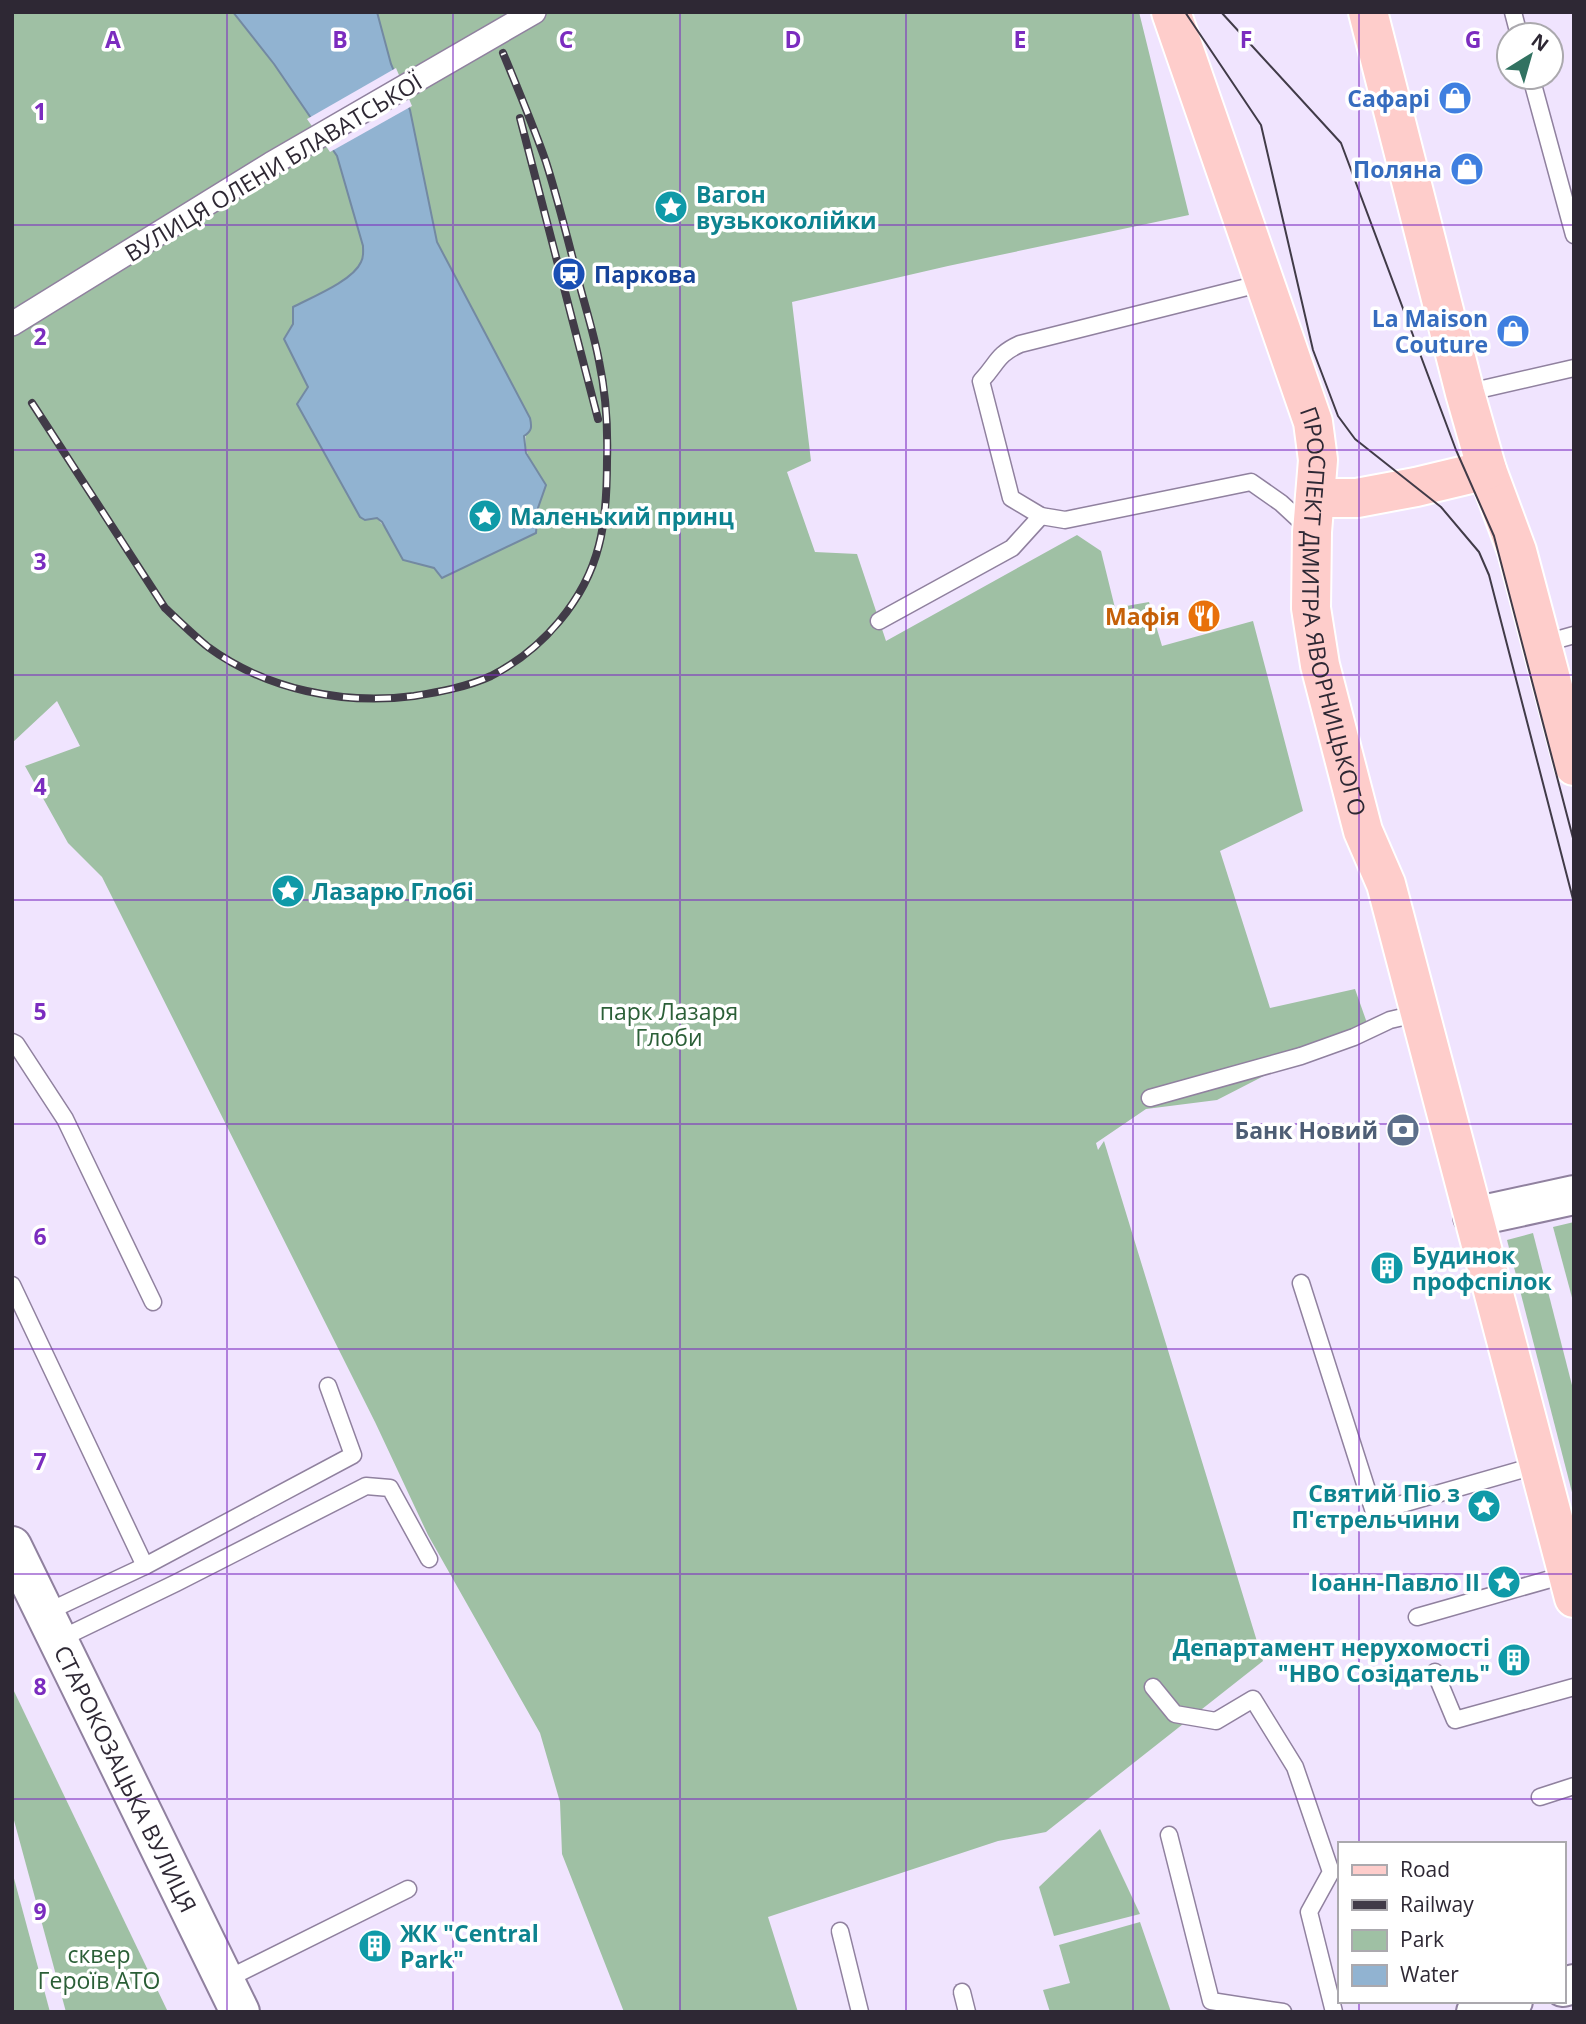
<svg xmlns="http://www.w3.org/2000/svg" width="1586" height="2024" font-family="'Open Sans',sans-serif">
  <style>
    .green { fill: #9fc0a4 }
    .water { fill: #91b3d1; stroke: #7389a2; stroke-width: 2 }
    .pier { fill: #f0e4fe }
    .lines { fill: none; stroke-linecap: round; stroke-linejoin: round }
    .service-casing { stroke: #90819f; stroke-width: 19 }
    .pedestrian-casing { stroke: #90819f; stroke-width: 26 }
    .tertiary-casing { stroke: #90819f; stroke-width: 42 }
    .secondary-casing { stroke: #90819f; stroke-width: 42 }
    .primary-casing { stroke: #fff; stroke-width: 42 }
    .service { stroke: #fff; stroke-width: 16 }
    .pedestrian { stroke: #fff; stroke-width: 23 }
    .tertiary { stroke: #fff; stroke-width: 38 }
    .secondary { stroke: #fff; stroke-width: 38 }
    .primary { stroke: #fecdcb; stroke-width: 38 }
    .tram { stroke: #413b48; stroke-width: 2 }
    .rail-casing { stroke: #413b48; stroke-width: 8 }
    .rail { stroke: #fff; stroke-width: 5; stroke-dasharray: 16; stroke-linecap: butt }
    .grid { fill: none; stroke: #7b2cbf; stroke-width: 2; stroke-opacity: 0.55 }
    .labels { text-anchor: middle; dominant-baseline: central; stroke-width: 7; stroke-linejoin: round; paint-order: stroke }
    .shop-label { font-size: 23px; font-weight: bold; fill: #366cbe; stroke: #fff; text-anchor: end }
    .street-label { font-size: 23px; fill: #2e2834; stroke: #fff }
    .culture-label { font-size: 23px; font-weight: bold; fill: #0d838f; stroke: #fff; text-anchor: start }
    .transit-label { font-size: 23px; font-weight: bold; fill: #164399; stroke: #fff; text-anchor: start }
    .food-label { font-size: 23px; font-weight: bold; fill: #c56008; stroke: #fff; text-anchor: end }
    .park-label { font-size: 23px; fill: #2b5f37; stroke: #fff }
    .service-label { font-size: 23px; font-weight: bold; fill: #4e5e75; stroke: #fff; text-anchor: end }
    .grid-label { font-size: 23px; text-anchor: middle; font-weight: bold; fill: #7b2cbf; stroke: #fff; stroke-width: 7; stroke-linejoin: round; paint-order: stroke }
  </style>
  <rect width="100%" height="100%" fill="#f0e4fe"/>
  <g class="green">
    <path d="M 12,12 L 233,12 L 274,64 L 337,156 L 363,246 C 363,252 364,257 361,262 C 353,281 310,298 293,307 L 293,324 L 284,339 L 308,387 L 365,520 L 377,518 L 413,562 L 434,568 L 536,533 L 538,508 L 546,485 C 529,457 519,451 530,418 L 437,242 L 410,110 L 391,64 L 377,12 L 1139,12 L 1189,215 L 948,266 L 792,302 L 811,461 L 787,472 L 815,552 L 857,554 L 886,641 L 1077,535 L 1101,551 L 1115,608 L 1149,602 L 1162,646 L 1253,621 L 1303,811 L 1220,851 L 1270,1008 L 1355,989 L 1367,1023 L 1217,1100 L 1146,1109 L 1096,1143 L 1098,1150 L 1104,1141 L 1263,1661 L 1046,1832 L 998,1841 L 768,1917 L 798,2012 L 624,2012 L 562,1854 L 560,1802 L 540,1733 L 428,1535 L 375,1422 L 102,877 L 68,843 L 25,766 L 80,746 L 57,701 L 12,743 Z"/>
    <path d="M 1574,1222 L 1574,1305 L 1553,1227 Z"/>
    <path d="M 1533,1233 L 1574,1393 L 1574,1500 L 1507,1240 Z"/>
    <path d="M 12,1687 L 168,2012 L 66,2012 L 12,1813 Z"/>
    <path d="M 1100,1829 L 1140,1914 L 1054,1936 L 1039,1887 Z"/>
    <path d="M 12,1871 L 50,2012 L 12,2012 Z"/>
    <path d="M 1140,1922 L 1171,2012 L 1050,2012 L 1043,1990 L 1070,1983 L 1059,1945 Z"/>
  </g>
  <path class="water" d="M 233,12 L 377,12 L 391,64 L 410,110 L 437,242 L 530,418 C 532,427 532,431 524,436 L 526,453 L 546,485 L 538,508 L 536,533 L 442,578 L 434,568 L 403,560 L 382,522 L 377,518 L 365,520 L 360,517 L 297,404 L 308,387 L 284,339 L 293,324 L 293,307 C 310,298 353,281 361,262 C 364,257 363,252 363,246 L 337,156 L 274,64 Z"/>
  <path class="pier" d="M 396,68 L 412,106 L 330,152 L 307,119 Z"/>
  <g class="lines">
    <defs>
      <g id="service">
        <path d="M 1513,12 L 1519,35"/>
        <path d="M 1531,77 L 1574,235"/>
        <path d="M 1251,286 L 1020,344 C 996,355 998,363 981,381 L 1011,498 L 1041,516 L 1065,520 L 1251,482 L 1281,503 L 1308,528"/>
        <path d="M 1465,393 L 1574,368"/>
        <path d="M 879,621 L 1012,548 L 1041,516"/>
        <path d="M 1542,644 L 1574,635"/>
        <path d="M 12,1042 L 16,1044 L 65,1119 L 153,1302"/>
        <path d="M 1150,1098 L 1301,1056 L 1354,1037 L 1390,1020 L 1420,1013"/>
        <path d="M 1301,1283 L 1374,1512 L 1538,1465"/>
        <path d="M 12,1285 L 145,1566"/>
        <path d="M 45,1613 L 145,1566 L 353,1455 L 328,1386"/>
        <path d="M 1417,1617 L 1568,1574"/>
        <path d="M 58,1640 L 176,1583 L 366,1486 L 390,1488 L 429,1559"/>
        <path d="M 1435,1672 L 1455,1720 L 1574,1687"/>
        <path d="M 1153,1687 L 1175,1714 L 1216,1721 L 1253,1699 L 1295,1767 L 1331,1872 L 1309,1912 L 1334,2012"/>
        <path d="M 1540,1797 L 1574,1786"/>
        <path d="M 1169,1835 L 1211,2001 L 1283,2012"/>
        <path d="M 840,1931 L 860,2012"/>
        <path d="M 225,1980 L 408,1889"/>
        <path d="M 962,1992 L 967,2012"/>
      </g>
      <path id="pedestrian" d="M 12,324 L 271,164 L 534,12"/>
      <g id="tertiary">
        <path d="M 1473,1217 L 1574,1195"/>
        <path id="s1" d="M 12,1546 L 240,2012"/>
      </g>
      <g id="secondary">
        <path d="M 1563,1987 L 1574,1984"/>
        <path d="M 1476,2012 L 1513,2001"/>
      </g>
      <g id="primary">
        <path id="s2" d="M 1171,12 L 1313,422 L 1318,460 L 1312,532 L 1311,608 L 1320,665 L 1363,831 L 1386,884 L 1574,1598"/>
        <path d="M 1368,12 L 1465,393 L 1487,470 L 1517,551 L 1574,766"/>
        <path d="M 1315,498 L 1357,498 L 1416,487 L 1487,470"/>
      </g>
    </defs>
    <use href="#service" class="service-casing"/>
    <use href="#pedestrian" class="pedestrian-casing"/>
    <use href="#tertiary" class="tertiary-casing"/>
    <use href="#secondary" class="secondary-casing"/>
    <use href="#primary" class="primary-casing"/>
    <use href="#service" class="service"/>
    <use href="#pedestrian" class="pedestrian"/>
    <use href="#tertiary" class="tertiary"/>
    <use href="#secondary" class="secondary"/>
    <use href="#primary" class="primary"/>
    <g class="tram">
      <path d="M 1185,12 L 1261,125 L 1313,350 L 1338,416 L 1355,439 L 1441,507 L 1479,552 L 1489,575 L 1574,903"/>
      <path d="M 1221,12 L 1341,143 L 1456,450 L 1494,536 L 1574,842"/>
    </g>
    <defs>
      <g id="rail">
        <path d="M 520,118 L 598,419"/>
        <path d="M 32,403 L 165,608 C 179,621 193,635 208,647 C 267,690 343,705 414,696 C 439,692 467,687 491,676 C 542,650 585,601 599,545 C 606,518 607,489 607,461 C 608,428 606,394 599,361 C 594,334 585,306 578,279 C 568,240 558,200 546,162 C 533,125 518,89 503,53"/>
      </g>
    </defs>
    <use href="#rail" class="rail-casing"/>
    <use href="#rail" class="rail"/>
  </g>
  <path class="grid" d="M 227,12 L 227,2012M 453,12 L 453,2012M 680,12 L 680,2012M 906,12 L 906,2012M 1133,12 L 1133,2012M 1359,12 L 1359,1844M 12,225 L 1574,225M 12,450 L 1574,450M 12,675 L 1574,675M 12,900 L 1574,900M 12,1124 L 1574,1124M 12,1349 L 1574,1349M 12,1574 L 1574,1574M 12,1799 L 1574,1799M 1359,2001 L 1359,2012"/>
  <defs>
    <symbol id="shop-disc" viewBox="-11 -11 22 22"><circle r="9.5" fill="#3f7fe0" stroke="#fff"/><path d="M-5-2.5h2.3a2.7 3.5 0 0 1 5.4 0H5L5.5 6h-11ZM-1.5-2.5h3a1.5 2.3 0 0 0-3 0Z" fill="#fff"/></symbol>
    <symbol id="sight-disc" viewBox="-11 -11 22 22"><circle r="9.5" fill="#0f9aa8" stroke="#fff"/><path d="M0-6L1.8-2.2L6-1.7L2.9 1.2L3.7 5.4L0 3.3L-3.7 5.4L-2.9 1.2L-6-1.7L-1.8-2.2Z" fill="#fff"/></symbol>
    <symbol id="station-disc" viewBox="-11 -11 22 22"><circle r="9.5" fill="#1a4fb4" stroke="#fff"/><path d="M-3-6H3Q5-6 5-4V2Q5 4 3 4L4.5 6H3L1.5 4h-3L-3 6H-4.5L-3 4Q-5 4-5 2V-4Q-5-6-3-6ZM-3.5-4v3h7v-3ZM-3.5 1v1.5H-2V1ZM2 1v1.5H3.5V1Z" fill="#fff"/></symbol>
    <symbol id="restaurant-disc" viewBox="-11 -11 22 22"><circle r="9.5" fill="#e8710a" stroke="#fff"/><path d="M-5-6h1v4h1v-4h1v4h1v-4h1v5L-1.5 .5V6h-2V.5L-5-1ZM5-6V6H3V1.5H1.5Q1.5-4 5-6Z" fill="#fff"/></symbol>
    <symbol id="bank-disc" viewBox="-11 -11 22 22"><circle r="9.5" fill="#5c6f8a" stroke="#fff"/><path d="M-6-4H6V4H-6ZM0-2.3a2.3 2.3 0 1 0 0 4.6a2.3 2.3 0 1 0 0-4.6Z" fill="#fff"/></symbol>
    <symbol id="building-disc" viewBox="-11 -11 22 22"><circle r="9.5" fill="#0f9aa8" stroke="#fff"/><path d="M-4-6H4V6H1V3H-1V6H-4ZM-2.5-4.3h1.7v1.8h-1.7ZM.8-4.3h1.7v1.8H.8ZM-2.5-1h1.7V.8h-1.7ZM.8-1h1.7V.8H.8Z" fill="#fff"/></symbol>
  </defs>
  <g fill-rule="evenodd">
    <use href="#shop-disc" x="1436" y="79" width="38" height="38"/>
    <use href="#shop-disc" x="1448" y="150" width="38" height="38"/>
    <use href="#sight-disc" x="652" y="188" width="38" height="38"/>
    <use href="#station-disc" x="550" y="255" width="38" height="38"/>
    <use href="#shop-disc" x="1494" y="312" width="38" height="38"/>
    <use href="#sight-disc" x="466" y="497" width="38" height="38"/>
    <use href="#restaurant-disc" x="1185" y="597" width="38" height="38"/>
    <use href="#sight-disc" x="269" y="872" width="38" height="38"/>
    <use href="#bank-disc" x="1384" y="1111" width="38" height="38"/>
    <use href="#building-disc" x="1368" y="1249" width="38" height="38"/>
    <use href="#sight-disc" x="1465" y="1487" width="38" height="38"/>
    <use href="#sight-disc" x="1485" y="1563" width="38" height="38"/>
    <use href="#building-disc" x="1495" y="1641" width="38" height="38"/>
    <use href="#building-disc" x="356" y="1927" width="38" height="38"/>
  </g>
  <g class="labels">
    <g class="shop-label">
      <text x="1430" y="98">Сафарі</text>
      <text x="1442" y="169">Поляна</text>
      <text x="1488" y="318">La Maison<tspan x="1488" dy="26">Couture</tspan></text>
    </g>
    <g class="street-label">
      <text transform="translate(273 167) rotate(-31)">ВУЛИЦЯ ОЛЕНИ БЛАВАТСЬКОЇ</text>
      <text stroke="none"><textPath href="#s2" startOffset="626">ПРОСПЕКТ ДМИТРА ЯВОРНИЦЬКОГО</textPath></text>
      <text stroke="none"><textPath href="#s1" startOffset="259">СТАРОКОЗАЦЬКА ВУЛИЦЯ</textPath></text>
    </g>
    <g class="culture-label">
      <text x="696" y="194">Вагон<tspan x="696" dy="26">вузькоколійки</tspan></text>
      <text x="510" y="516">Маленький принц</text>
      <text x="312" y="891">Лазарю Глобі</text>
      <text x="1412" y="1255">Будинок<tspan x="1412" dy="26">профспілок</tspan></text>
      <text x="1460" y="1493" text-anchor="end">Святий Піо з<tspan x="1460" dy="26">П'єтрельчини</tspan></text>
      <text x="1480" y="1582" text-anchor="end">Іоанн-Павло II</text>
      <text x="1490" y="1647" text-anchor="end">Департамент нерухомості<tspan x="1490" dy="26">"НВО Созідатель"</tspan></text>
      <text x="400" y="1933">ЖК "Central<tspan x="400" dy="26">Park"</tspan></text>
    </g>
    <g class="transit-label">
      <text x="594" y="274">Паркова</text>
    </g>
    <g class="food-label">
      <text x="1180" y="616">Мафія</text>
    </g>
    <g class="park-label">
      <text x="669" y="1011">парк Лазаря<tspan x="669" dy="26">Глоби</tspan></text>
      <text x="99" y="1954">сквер<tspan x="99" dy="26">Героїв АТО</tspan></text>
    </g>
    <g class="service-label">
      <text x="1378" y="1130">Банк Новий</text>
    </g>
  </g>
  <g class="grid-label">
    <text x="113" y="48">A</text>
    <text x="340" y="48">B</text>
    <text x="566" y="48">C</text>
    <text x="793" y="48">D</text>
    <text x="1020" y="48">E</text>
    <text x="1246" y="48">F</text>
    <text x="1473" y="48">G</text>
    <text x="40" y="120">1</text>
    <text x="40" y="345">2</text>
    <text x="40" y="570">3</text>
    <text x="40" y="795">4</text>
    <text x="40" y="1020">5</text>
    <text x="40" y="1245">6</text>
    <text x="40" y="1470">7</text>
    <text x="40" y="1695">8</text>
    <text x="40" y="1920">9</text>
  </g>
  <rect width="1586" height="2024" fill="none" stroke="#2e2834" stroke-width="28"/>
  <rect x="1338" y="1842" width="228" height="161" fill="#ffffff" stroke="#aba9ae" stroke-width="2"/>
  <rect x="1352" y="1865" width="35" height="10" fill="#fecdcb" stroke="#aba9ae" stroke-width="2"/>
  <text x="1400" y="1877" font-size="21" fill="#2e2834">Road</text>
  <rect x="1352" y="1900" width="35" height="10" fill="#413b48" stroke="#aba9ae" stroke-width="2"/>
  <text x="1400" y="1912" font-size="21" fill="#2e2834">Railway</text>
  <rect x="1352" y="1930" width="35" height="21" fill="#9fc0a4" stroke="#aba9ae" stroke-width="2"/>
  <text x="1400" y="1947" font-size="21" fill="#2e2834">Park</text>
  <rect x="1352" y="1965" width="35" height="21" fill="#91b3d1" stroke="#aba9ae" stroke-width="2"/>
  <text x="1400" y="1982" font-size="21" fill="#2e2834">Water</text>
  <g transform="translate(1530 56) rotate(37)"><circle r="33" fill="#ffffff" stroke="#aba9ae" stroke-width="2"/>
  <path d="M0-5L12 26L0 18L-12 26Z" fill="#317261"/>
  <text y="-10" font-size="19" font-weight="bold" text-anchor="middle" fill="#2e2834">N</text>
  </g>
</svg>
